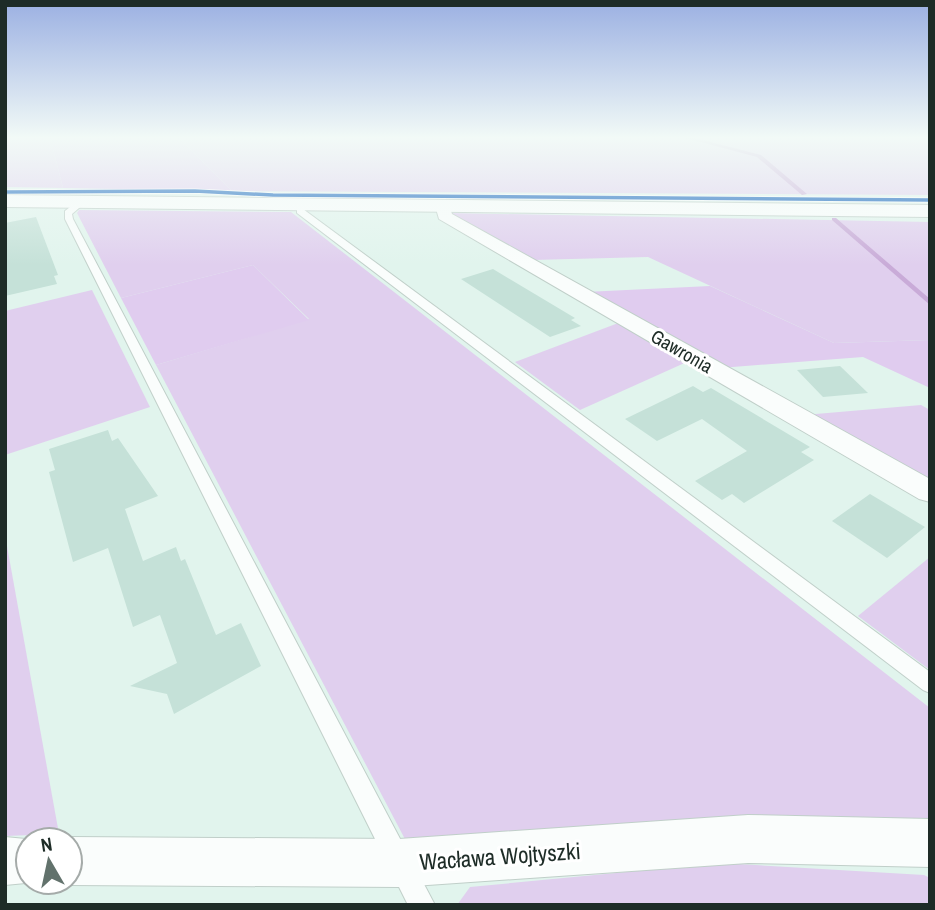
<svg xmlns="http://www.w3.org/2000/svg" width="935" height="910" font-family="'Archivo Narrow',sans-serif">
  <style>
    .green { fill: #e0cfee }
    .forest { fill: #e0ccef }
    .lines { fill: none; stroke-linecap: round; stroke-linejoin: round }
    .stream { fill: #c9abd8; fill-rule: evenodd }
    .building { fill: #c5e1d8 }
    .service-casing { stroke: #c0cfc9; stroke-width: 2 }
    .minor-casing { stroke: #c0cfc9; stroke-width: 2 }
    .tertiary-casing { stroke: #c0cfc9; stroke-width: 2 }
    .service { fill: #fafdfc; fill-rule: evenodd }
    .minor { fill: #fafdfc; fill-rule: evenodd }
    .tertiary { fill: #fafdfc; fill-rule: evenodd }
    .cycleway-casing { stroke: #fff; stroke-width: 5 }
    .cycleway { stroke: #0057b8; stroke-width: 3.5 }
    .labels { text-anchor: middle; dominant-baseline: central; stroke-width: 6; stroke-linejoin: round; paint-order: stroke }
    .street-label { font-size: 19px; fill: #1e2c27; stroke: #fff }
    .near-street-label { font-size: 23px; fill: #1e2c27; stroke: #fff }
  </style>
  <rect width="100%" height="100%" fill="#e1f4ed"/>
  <g class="green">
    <path d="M 5,137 L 50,137 L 63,188 L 5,187 Z"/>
    <path d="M 178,137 L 930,137 L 930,195 L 232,191 Z"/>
    <path d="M 79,210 L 291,212 L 930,708 L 930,821 L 407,843 L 156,365 L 309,319 L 253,265 L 121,298 L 77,213 Z"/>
    <path d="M 448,213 L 930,222 L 930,340 L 834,343 L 648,257 L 533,260 Z"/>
    <path d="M 92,290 L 150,407 L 5,455 L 5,311 Z"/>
    <path d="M 621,322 L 689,361 L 580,410 L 515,362 Z"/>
    <path d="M 921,405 L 930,410 L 930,486 L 804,415 Z"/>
    <path d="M 5,535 L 59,834 L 5,836 Z"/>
    <path d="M 930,557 L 930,670 L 858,616 Z"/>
    <path d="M 721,863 L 924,875 L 930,878 L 930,905 L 457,905 L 470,887 Z"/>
  </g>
  <g class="forest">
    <path d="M 50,137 L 178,137 L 232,191 L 63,188 Z"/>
    <path d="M 253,265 L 309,320 L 156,365 L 121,298 Z"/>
    <path d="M 710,286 L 834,343 L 930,340 L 930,388 L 863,357 L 720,368 L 585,292 Z"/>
  </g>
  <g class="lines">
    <g class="stream">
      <path d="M 682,137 L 691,137 L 761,155 L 807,194 L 802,195 L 757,157 Z"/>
      <path d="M 832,218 L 836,218 L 930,299 L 930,305 L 832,220 Z"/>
    </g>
  </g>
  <g class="building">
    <path d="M 36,217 L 58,275 L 54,276 L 57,284 L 5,296 L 5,223 Z"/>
    <path d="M 493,269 L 575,318 L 571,320 L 581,326 L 550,337 L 461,279 Z"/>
    <path d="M 840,366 L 868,393 L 823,397 L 797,370 Z"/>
    <path d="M 693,386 L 703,392 L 711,388 L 810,447 L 801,452 L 814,460 L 744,503 L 732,494 L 722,500 L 695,481 L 747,451 L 702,419 L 657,441 L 625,419 Z"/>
    <path d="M 108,430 L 112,441 L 118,438 L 158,496 L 125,509 L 143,561 L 176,547 L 181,561 L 185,559 L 216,635 L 241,623 L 261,666 L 174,714 L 167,694 L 130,686 L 177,663 L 160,615 L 133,627 L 108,548 L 73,562 L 49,472 L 55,470 L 49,449 Z"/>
    <path d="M 870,494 L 925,527 L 887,558 L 832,521 Z"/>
  </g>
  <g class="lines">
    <defs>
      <g id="service">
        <path d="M 79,200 L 86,202 L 72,214 L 73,219 L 435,905 L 408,905 L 65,219 L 65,211 Z"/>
        <path d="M 297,209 L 303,209 L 930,672 L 930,693 L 923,690 L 297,213 Z"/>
      </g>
      <g id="minor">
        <path d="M 443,200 L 448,202 L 452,214 L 930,479 L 930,502 L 919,499 L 439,219 L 435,205 Z"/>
        <path d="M 748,815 L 930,819 L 930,867 L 748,863 L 399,887 L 70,885 L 62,882 L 70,882 L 70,840 L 62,840 L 70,837 L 399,839 Z"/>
        <path d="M 5,837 L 36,840 L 28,840 L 28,882 L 36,882 L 5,885 Z"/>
      </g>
      <path id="tertiary" d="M 5,195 L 930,205 L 930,217 L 5,207 Z"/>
    </defs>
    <use href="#service" class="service-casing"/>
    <use href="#minor" class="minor-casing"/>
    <use href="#tertiary" class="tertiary-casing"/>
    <use href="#service" class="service"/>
    <use href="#minor" class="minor"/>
    <use href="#tertiary" class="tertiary"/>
    <defs>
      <path id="cycleway" d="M 5,192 L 195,191 L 273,195 L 930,200"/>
    </defs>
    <use href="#cycleway" class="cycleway-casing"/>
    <use href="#cycleway" class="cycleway"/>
  </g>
  <linearGradient id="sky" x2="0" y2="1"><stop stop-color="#9bb0e2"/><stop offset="0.52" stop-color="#f2faf7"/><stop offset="1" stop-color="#f2faf7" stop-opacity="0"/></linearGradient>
  <rect width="935" height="265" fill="url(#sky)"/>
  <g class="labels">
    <g class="street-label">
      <text transform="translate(682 351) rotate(30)">Gawronia</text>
    </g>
    <g class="near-street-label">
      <text transform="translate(500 856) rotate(-4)">Wacława Wojtyszki</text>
    </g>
  </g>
  <rect width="935" height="910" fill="none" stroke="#1e2c27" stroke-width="14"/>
  <g transform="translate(49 861) rotate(351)"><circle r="33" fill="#ffffff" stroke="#a5aba9" stroke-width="2"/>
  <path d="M0-5L12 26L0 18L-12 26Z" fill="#62726c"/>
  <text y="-10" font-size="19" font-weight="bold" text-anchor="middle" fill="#1e2c27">N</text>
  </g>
</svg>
